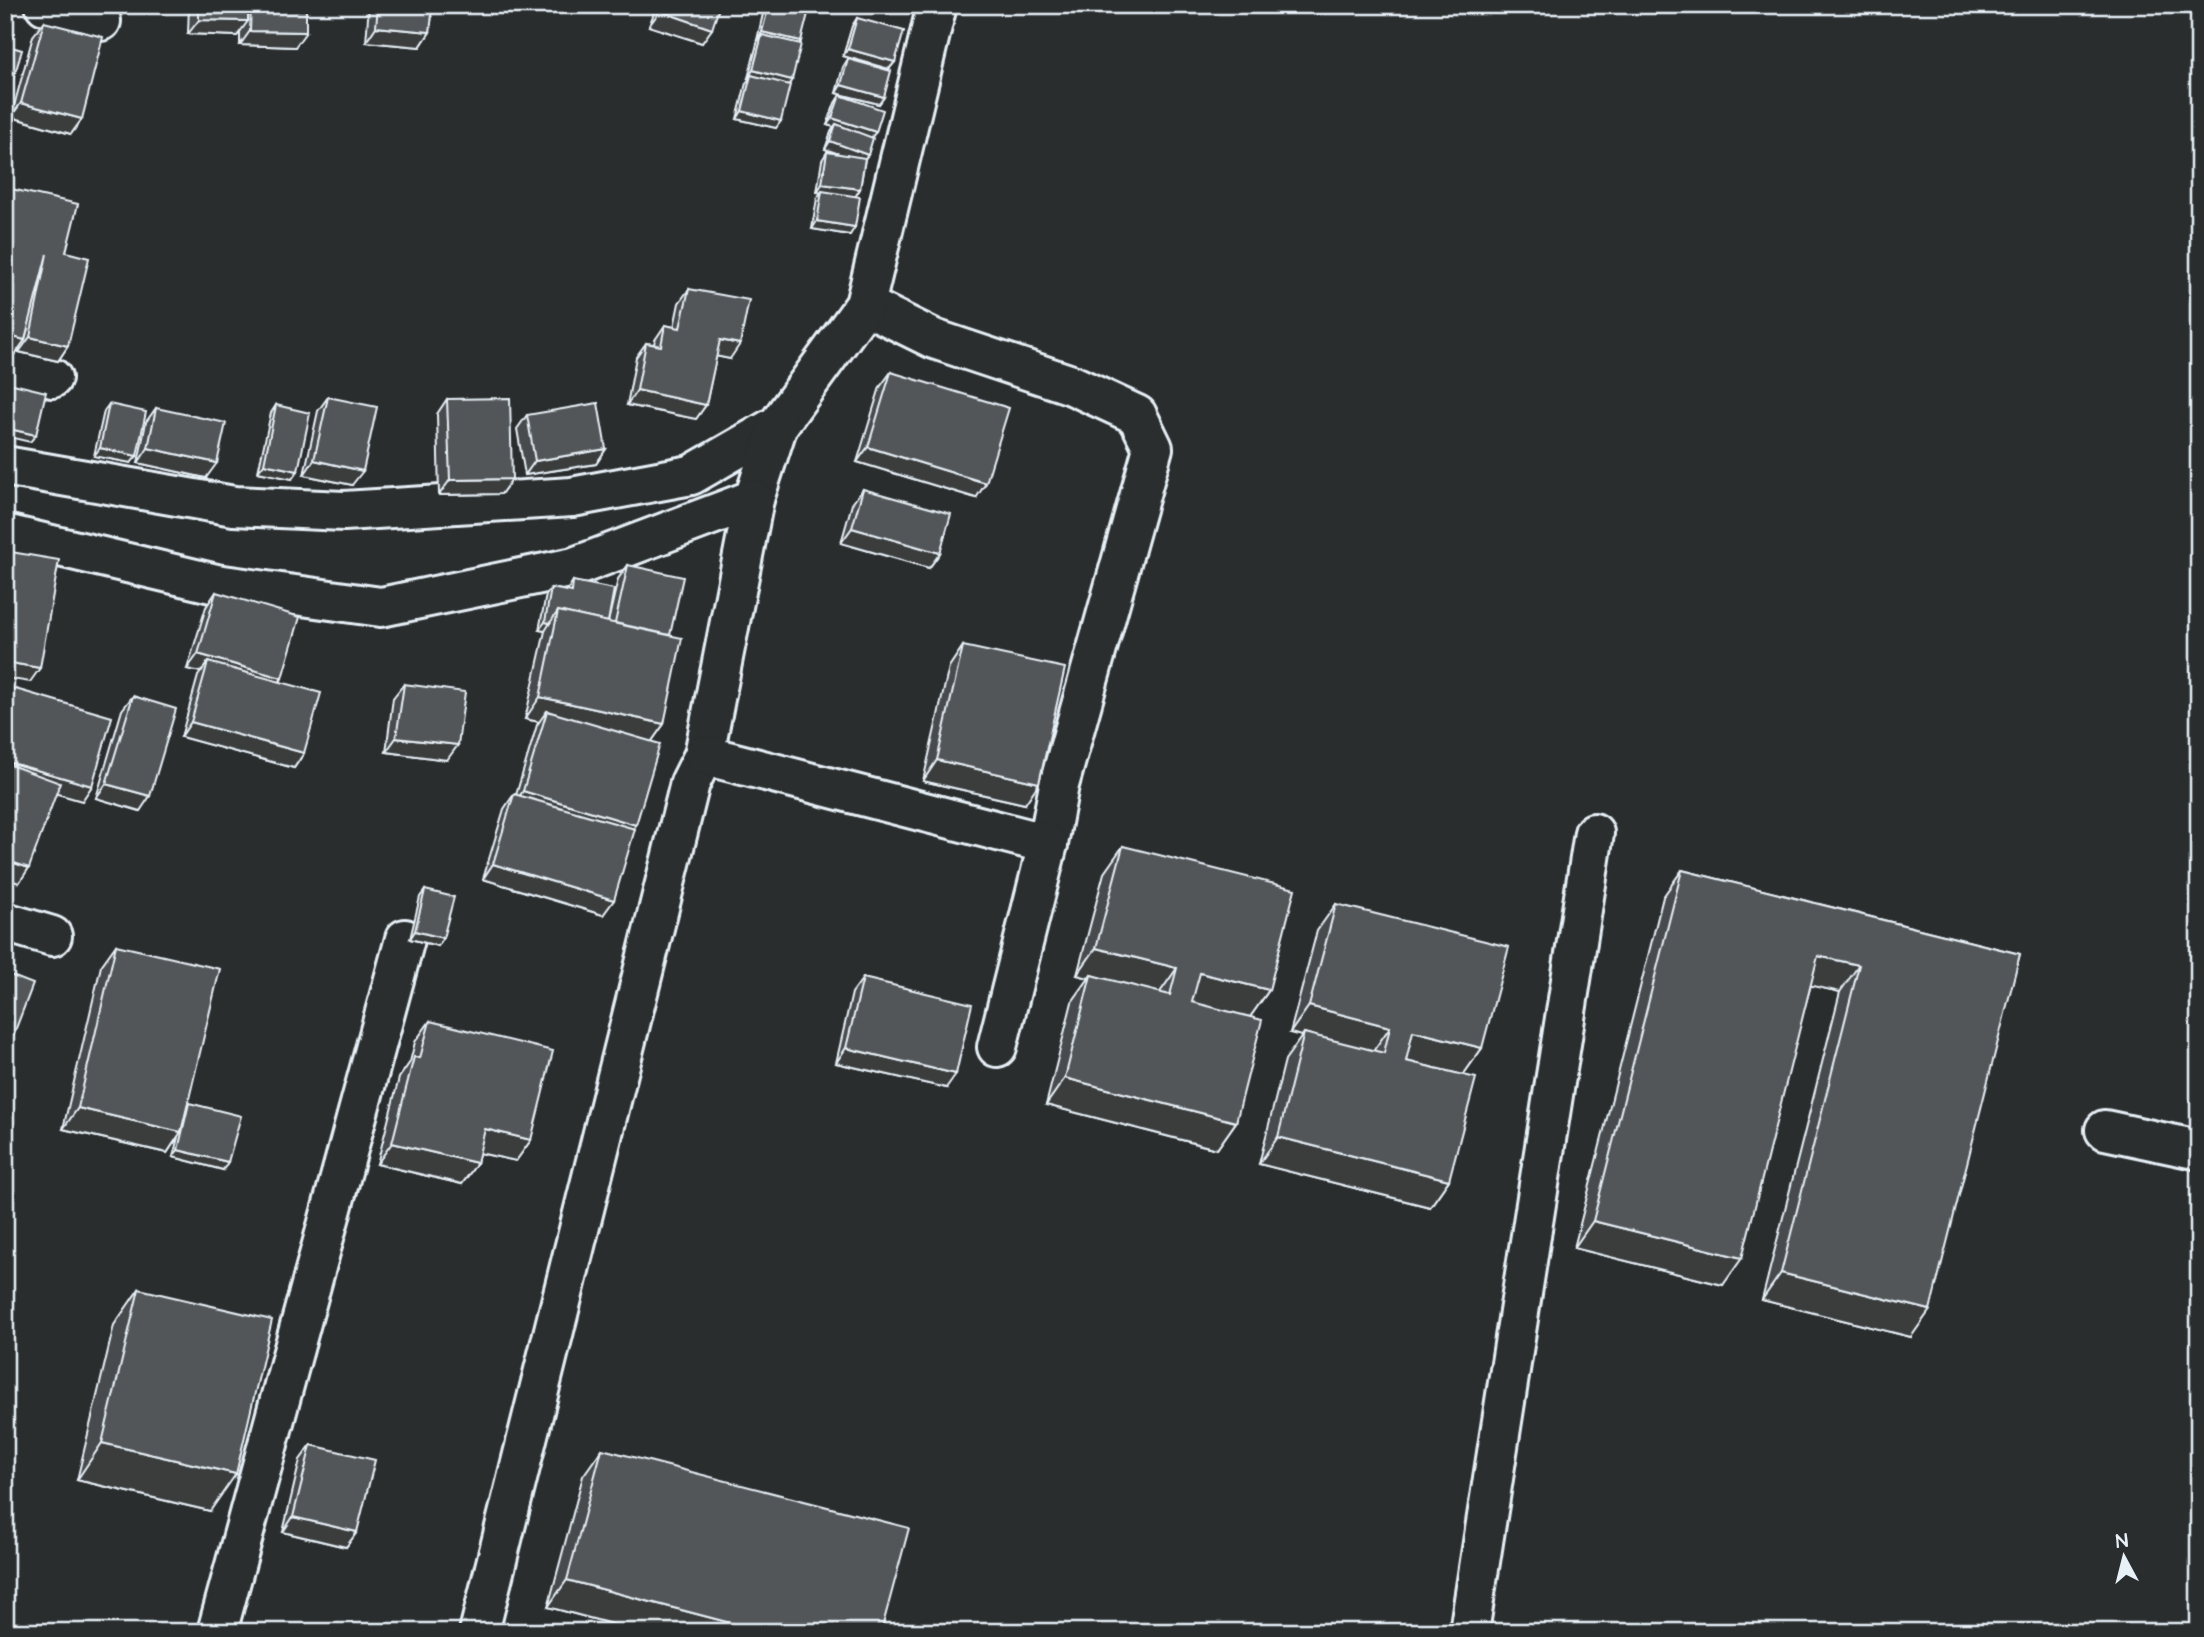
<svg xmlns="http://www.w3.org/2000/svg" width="2204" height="1637" font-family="'Architects Daughter',sans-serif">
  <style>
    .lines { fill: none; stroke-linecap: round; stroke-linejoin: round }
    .street-casing { stroke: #e8f1f8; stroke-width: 44 }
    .street { stroke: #2a2d2e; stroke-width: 38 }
    .wall { fill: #474b4d; stroke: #e8f1f8; stroke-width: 2 }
    .shaded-wall { fill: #3a3d3e; stroke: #e8f1f8; stroke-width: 2 }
    .building { fill: #535759; stroke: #e8f1f8; stroke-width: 2 }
  </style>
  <rect width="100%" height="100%" fill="#2a2d2e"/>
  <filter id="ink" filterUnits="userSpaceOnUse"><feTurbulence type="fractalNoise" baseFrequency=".0143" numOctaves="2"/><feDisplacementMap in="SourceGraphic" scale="14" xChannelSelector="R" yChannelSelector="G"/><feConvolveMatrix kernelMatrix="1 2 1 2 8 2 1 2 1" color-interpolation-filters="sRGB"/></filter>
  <g filter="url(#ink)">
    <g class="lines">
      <defs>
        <g id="street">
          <path d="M 45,5 L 101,21"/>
          <path d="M 865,305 L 934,339 L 1072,385 L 1137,415 L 1153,448 L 1059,785 L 1048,844 L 997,1047"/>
          <path d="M 5,363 L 52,378"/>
          <path d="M 5,466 L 234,506 L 344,511 L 572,497 L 691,475 L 778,425 L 865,305 L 937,5"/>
          <path d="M 754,499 L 778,425"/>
          <path d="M 5,534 L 216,584 L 381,607 L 574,567 L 754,499 L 704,755 L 690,783 L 479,1632"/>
          <path d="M 704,755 L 1048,844"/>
          <path d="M 5,922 L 52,936"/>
          <path d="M 2105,1130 L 2199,1150"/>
          <path d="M 217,1632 L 405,939"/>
          <path d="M 1469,1632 L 1594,833"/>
        </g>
      </defs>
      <use href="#street" class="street-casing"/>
      <use href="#street" class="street"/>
    </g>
    <g class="wall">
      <path d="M 189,5 L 306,5 L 295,47 L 240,45 L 240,31 L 237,36 L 188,34 Z"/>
      <path d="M 369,5 L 433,5 L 430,32 L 420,47 L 366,42 Z"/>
      <path d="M 657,5 L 720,5 L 702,43 L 649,26 Z"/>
      <path d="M 765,5 L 807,5 L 801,41 L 776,128 L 737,119 L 746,83 L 750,78 L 748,78 L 758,40 L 757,40 Z"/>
      <path d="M 857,18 L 895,62 L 889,69 L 843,56 L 852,26 Z"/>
      <path d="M 44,22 L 82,119 L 71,134 L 11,117 L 33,36 Z"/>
      <path d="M 848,59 L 884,97 L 879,104 L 836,93 L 843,67 Z"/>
      <path d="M 840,95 L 872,137 L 865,159 L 860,189 L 855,196 L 850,235 L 812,229 L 817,198 L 821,192 L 817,192 L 822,160 L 827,152 L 841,155 L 825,149 L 831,132 L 834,127 L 827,125 L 835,103 Z"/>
      <path d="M 7,188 L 66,252 L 68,346 L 58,361 L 19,352 L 20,347 L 15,354 L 5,352 L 5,190 Z"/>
      <path d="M 689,289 L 730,359 L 716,356 L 706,405 L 696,419 L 627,405 L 636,357 L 646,343 L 654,344 L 655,340 L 665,325 L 674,327 L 679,303 Z"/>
      <path d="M 891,372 L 976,498 L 857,462 L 880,387 Z"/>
      <path d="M 328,397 L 352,485 L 304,475 L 318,411 Z"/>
      <path d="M 447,399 L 512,479 L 501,494 L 439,495 L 437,414 Z"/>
      <path d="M 109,404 L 131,463 L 94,456 L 104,411 Z"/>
      <path d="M 276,405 L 292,479 L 258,472 L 271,413 Z"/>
      <path d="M 156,408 L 206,478 L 138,463 L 146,422 Z"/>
      <path d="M 527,415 L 606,449 L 596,464 L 525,475 L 517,429 Z"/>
      <path d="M 863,489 L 940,553 L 929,568 L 841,543 L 852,504 Z"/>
      <path d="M 628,565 L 670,635 L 664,724 L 652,741 L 633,829 L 603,915 L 483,879 L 504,809 L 514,794 L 516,795 L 537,725 L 539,722 L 525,719 L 545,631 L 539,630 L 546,595 L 551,588 L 568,591 L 568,589 L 573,581 L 608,622 L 618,579 Z"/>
      <path d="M 216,592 L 282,678 L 280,682 L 304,753 L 294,768 L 181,737 L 198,676 L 201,672 L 187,669 L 206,607 Z"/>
      <path d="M 963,646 L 1025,804 L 923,781 L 949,667 Z"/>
      <path d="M 404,684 L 447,760 L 386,752 L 393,698 Z"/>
      <path d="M 133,696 L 140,811 L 96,798 L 122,710 Z"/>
      <path d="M 1123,846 L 1269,990 L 1250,1017 L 1236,1122 L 1217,1149 L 1046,1105 L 1072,1002 L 1089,978 L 1077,975 L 1104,873 Z"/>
      <path d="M 1682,870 L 2020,954 L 1911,1337 L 1762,1300 L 1840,992 L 1811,985 L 1723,1285 L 1574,1248 L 1663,897 Z"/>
      <path d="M 425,890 L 443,938 L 438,946 L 410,939 L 420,897 Z"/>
      <path d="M 1336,904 L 1482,1048 L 1463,1075 L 1449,1180 L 1430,1207 L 1259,1164 L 1285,1060 L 1302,1036 L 1290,1033 L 1317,931 Z"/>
      <path d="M 116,945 L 187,1106 L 189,1103 L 223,1170 L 173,1157 L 178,1137 L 167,1153 L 63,1129 L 101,966 Z"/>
      <path d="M 863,978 L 946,1088 L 836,1063 L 852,993 Z"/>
      <path d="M 430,1021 L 531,1140 L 516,1161 L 479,1153 L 477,1163 L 462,1184 L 377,1164 L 399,1078 L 410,1062 L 415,1042 Z"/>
      <path d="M 139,1289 L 210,1511 L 77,1480 L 114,1325 Z"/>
      <path d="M 311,1445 L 357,1532 L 346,1547 L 283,1532 L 300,1460 Z"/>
      <path d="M 602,1449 L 881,1632 L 642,1632 L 548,1607 L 583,1476 Z"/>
    </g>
    <g class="shaded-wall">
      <path d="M 61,5 L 91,5 L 86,12 Z"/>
      <path d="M 660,11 L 712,29 L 702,43 L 649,26 Z"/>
      <path d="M 199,20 L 248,21 L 237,36 L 188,34 Z"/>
      <path d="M 376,27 L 430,32 L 420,47 L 366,42 Z"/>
      <path d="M 250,31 L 306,32 L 295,47 L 240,45 Z"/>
      <path d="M 762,32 L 801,41 L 796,49 L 762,35 L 758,40 L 757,40 Z"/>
      <path d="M 848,49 L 895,62 L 889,69 L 843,56 Z"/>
      <path d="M 753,70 L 792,80 L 787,87 L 751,75 L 750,78 L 748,78 Z"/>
      <path d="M 841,85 L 884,97 L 879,104 L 836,93 Z"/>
      <path d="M 21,103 L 82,119 L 71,134 L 11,117 Z"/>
      <path d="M 742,111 L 781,121 L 776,128 L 737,119 Z"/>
      <path d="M 832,118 L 876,132 L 870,139 L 836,124 L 834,127 L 827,125 Z"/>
      <path d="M 830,141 L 868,155 L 862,162 L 825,149 Z"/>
      <path d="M 822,184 L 860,189 L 855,197 L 817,192 Z"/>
      <path d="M 817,221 L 855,227 L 850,235 L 812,229 Z"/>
      <path d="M 5,335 L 25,340 L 15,354 L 5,352 Z"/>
      <path d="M 30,337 L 68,346 L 58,361 L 19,352 Z"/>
      <path d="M 720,340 L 740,344 L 730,359 L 710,355 Z"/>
      <path d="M 637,390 L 706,405 L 696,419 L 627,405 Z"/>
      <path d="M 5,428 L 36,435 L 30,442 L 5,436 Z"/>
      <path d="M 868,447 L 986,483 L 976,498 L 857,462 Z"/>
      <path d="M 100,448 L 137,456 L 131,463 L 94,456 Z"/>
      <path d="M 148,448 L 217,463 L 206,478 L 138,463 Z"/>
      <path d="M 606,449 L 596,464 L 525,475 L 535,461 Z"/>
      <path d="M 314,460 L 363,471 L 352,485 L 304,475 Z"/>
      <path d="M 264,464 L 298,471 L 292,479 L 258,472 Z"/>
      <path d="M 512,479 L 501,494 L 439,495 L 450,480 Z"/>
      <path d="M 852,528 L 940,553 L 929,568 L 841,543 Z"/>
      <path d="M 545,622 L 550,623 L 545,631 L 539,630 Z"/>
      <path d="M 198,654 L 282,678 L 272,693 L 208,662 L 201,672 L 187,669 Z"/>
      <path d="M 5,662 L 40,668 L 30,682 L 5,678 Z"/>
      <path d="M 540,697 L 664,724 L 649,745 L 547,711 L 539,722 L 525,719 Z"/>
      <path d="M 191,722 L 304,753 L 294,768 L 181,737 Z"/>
      <path d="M 396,738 L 458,745 L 447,760 L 386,752 Z"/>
      <path d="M 937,760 L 1039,783 L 1025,804 L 923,781 Z"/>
      <path d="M 5,761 L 92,786 L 82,801 L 5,779 Z"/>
      <path d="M 106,784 L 150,796 L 140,811 L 96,798 Z"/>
      <path d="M 523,791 L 636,825 L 626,839 L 513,806 Z"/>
      <path d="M 5,860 L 29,868 L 19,883 L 5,878 Z"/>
      <path d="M 493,864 L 614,900 L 603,915 L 483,879 Z"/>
      <path d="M 415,931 L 443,938 L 438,946 L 410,939 Z"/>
      <path d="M 1096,948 L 1177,968 L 1158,995 L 1091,975 L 1089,978 L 1077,975 Z"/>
      <path d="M 1818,956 L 1859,965 L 1840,992 L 1799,983 Z"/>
      <path d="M 1200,973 L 1269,990 L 1250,1017 L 1181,1001 Z"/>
      <path d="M 1309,1006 L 1390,1027 L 1371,1054 L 1304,1033 L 1302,1036 L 1290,1033 Z"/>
      <path d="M 1413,1031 L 1482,1048 L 1463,1075 L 1394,1058 Z"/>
      <path d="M 846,1048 L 956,1074 L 946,1088 L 836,1063 Z"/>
      <path d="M 1065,1078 L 1236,1122 L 1217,1149 L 1046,1105 Z"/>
      <path d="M 78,1108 L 181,1132 L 167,1153 L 63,1129 Z"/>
      <path d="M 485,1129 L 531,1140 L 516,1161 L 470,1151 Z"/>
      <path d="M 1278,1137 L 1449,1180 L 1430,1207 L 1259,1164 Z"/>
      <path d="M 392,1143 L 477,1163 L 462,1184 L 377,1164 Z"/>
      <path d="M 178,1150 L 228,1162 L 223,1170 L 173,1157 Z"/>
      <path d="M 1593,1221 L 1742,1258 L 1723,1285 L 1574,1248 Z"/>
      <path d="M 1781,1273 L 1930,1310 L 1911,1337 L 1762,1300 Z"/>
      <path d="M 102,1443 L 236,1474 L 210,1511 L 77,1480 Z"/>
      <path d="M 293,1517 L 357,1532 L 346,1547 L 283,1532 Z"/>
      <path d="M 567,1580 L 765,1632 L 642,1632 L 548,1607 Z"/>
    </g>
    <g class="building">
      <path d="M 199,5 L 248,5 L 248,21 L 199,20 Z"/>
      <path d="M 251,5 L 306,5 L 306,32 L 250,31 Z"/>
      <path d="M 378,5 L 433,5 L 430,32 L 376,27 Z"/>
      <path d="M 662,5 L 720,5 L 712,29 L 660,11 Z"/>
      <path d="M 769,5 L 810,6 L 801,41 L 762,32 Z"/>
      <path d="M 857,18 L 904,31 L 895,62 L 848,49 Z"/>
      <path d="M 44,22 L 103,37 L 82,119 L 21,103 Z"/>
      <path d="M 762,35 L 801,44 L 792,80 L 753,70 Z"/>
      <path d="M 5,45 L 22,50 L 7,100 L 5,99 Z"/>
      <path d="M 848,59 L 891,71 L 884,97 L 841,85 Z"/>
      <path d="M 751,75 L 790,85 L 781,121 L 742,111 Z"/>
      <path d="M 840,95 L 883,110 L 876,132 L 832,118 Z"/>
      <path d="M 836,124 L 873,138 L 868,155 L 830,141 Z"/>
      <path d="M 827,152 L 865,158 L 860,189 L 822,184 Z"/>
      <path d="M 7,188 L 78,204 L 66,252 L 89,258 L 68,346 L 30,337 L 47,254 L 25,340 L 5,335 L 5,193 Z"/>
      <path d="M 822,191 L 860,197 L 855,227 L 817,221 Z"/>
      <path d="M 689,289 L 749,300 L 740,344 L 720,340 L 706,405 L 637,390 L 646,343 L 661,346 L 665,325 L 680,328 Z"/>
      <path d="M 891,372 L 1009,408 L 986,483 L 868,447 Z"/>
      <path d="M 5,382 L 46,392 L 36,435 L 5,428 Z"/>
      <path d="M 328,397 L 377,407 L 363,471 L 314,460 Z"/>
      <path d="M 510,398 L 512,479 L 450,480 L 447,399 Z"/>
      <path d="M 598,403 L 606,449 L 535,461 L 527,415 Z"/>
      <path d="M 109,404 L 146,412 L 137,456 L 100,448 Z"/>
      <path d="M 276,405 L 310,413 L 298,471 L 264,464 Z"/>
      <path d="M 156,408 L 226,423 L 217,463 L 148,448 Z"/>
      <path d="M 863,489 L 951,514 L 940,553 L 852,528 Z"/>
      <path d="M 5,551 L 59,560 L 40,668 L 5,662 Z"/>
      <path d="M 628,565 L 683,577 L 670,635 L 615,623 Z"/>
      <path d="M 573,581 L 614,589 L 608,622 L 558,611 L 550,623 L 545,622 L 551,588 L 572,592 Z"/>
      <path d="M 216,592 L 300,617 L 282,678 L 198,654 Z"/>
      <path d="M 558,611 L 682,638 L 664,724 L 540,697 Z"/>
      <path d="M 963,646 L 1065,668 L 1039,783 L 937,760 Z"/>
      <path d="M 208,662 L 321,693 L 304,753 L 191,722 Z"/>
      <path d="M 404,684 L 465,692 L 458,745 L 396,738 Z"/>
      <path d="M 5,686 L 112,717 L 92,786 L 5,761 Z"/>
      <path d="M 133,696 L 176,709 L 150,796 L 106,784 Z"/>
      <path d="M 547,711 L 660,744 L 636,825 L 523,791 Z"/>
      <path d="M 5,763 L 60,783 L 29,868 L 5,860 Z"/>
      <path d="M 514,794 L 635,829 L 614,900 L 493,864 Z"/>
      <path d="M 1123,846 L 1295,889 L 1269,990 L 1200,973 L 1192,1002 L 1262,1020 L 1236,1122 L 1065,1078 L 1091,975 L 1170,995 L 1177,968 L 1096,948 Z"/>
      <path d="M 1682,870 L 2020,954 L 1930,1310 L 1781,1273 L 1859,965 L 1818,956 L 1742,1258 L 1593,1221 Z"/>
      <path d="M 425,890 L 454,897 L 443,938 L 415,931 Z"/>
      <path d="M 1336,904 L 1509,947 L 1482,1048 L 1413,1031 L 1406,1061 L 1476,1078 L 1449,1180 L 1278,1137 L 1304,1033 L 1384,1053 L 1390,1027 L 1309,1006 Z"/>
      <path d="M 116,945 L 220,969 L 181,1132 L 78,1108 Z"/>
      <path d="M 7,974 L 33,984 L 5,1057 L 5,978 Z"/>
      <path d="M 863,978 L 972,1004 L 956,1074 L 846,1048 Z"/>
      <path d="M 430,1021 L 553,1051 L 531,1140 L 485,1129 L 477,1163 L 392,1143 L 414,1057 L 420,1058 Z"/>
      <path d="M 189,1103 L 241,1116 L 228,1162 L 178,1150 Z"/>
      <path d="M 139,1289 L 272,1320 L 236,1474 L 102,1443 Z"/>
      <path d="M 311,1445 L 375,1460 L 357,1532 L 293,1517 Z"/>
      <path d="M 602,1449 L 909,1528 L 881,1632 L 765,1632 L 567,1580 Z"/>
    </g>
  </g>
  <rect width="2204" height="1637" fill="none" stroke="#2a2d2e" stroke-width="28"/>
  <rect x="14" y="14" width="2176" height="1609" fill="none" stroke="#e8f1f8" stroke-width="2.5" filter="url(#ink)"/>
  <g transform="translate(2124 1557) rotate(353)" stroke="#2a2d2e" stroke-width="5" paint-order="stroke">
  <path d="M0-5L12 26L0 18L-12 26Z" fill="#e8f1f8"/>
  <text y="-10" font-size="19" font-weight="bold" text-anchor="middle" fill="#e8f1f8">N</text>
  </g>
</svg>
